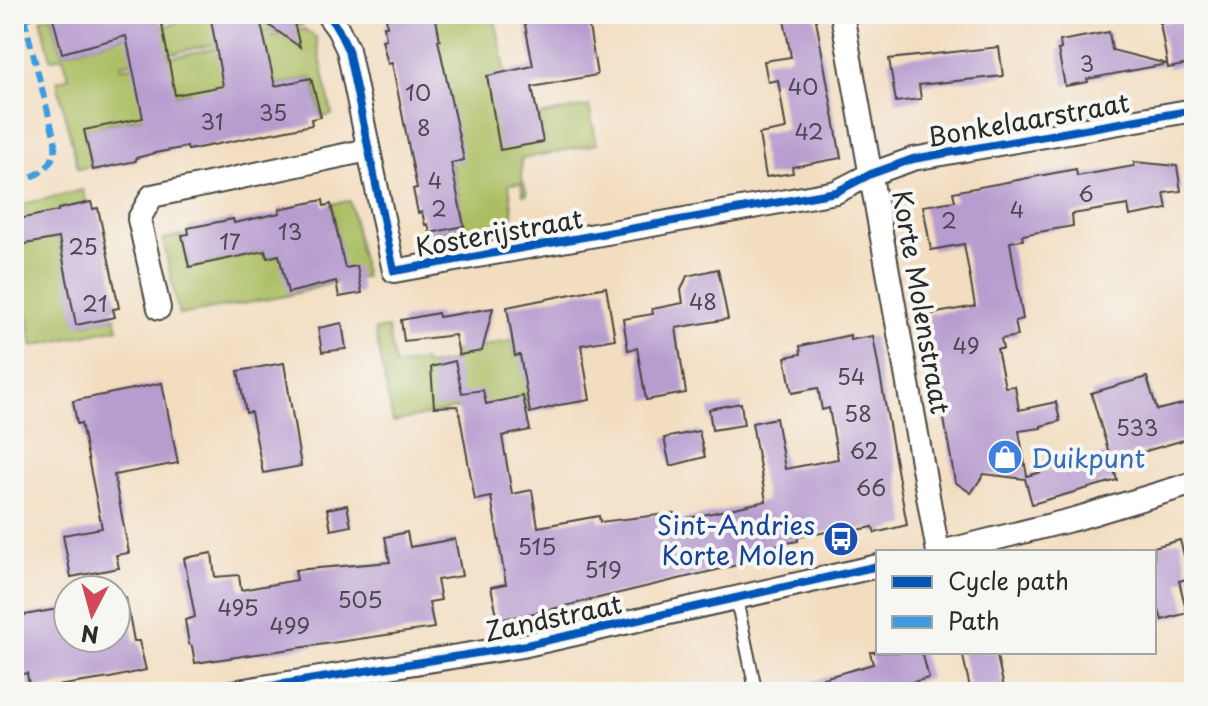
<svg xmlns="http://www.w3.org/2000/svg" width="1208" height="706" font-family="'Playpen Sans',sans-serif">
  <style>
    .green { fill: #aabd61; stroke: #6a7446; stroke-width: 2 }
    .building { fill: #b79ccf }
    .lines { fill: none; stroke-linecap: round; stroke-linejoin: round }
    .lane-casing { stroke: #494641; stroke-width: 15 }
    .street-casing { stroke: #494641; stroke-width: 26 }
    .lane { stroke: #fff; stroke-width: 11 }
    .street { stroke: #fff; stroke-width: 22 }
    .quiet { stroke: #3d9ce1; stroke-width: 6; stroke-dasharray: 12 6; stroke-linecap: butt }
    .cycleway-casing { stroke: #f6f6f2; stroke-width: 13 }
    .cycleway { stroke: #0057b8; stroke-width: 8 }
    .labels { text-anchor: middle; dominant-baseline: central; stroke-width: 8; stroke-linejoin: round; paint-order: stroke }
    .number-label { font-size: 22px; fill: #4e4754 }
    .street-label { font-size: 26px; fill: #2b2b2b; stroke: #f6f6f2 }
    .shop-label { font-size: 26px; fill: #366cbe; stroke: #f6f6f2; text-anchor: start }
    .transit-label { font-size: 26px; fill: #164399; stroke: #f6f6f2; text-anchor: end }
  </style>
  <rect width="100%" height="100%" fill="#f6f6f2"/>
  <filter id="ink" filterUnits="userSpaceOnUse"><feTurbulence type="fractalNoise" baseFrequency=".0125" numOctaves="2"/><feDisplacementMap in="SourceGraphic" scale="16" xChannelSelector="R" yChannelSelector="G"/><feConvolveMatrix kernelMatrix="1 2 1 2 8 2 1 2 1" color-interpolation-filters="sRGB"/></filter>
  <filter id="wash" filterUnits="userSpaceOnUse"><feTurbulence type="fractalNoise" baseFrequency=".006" numOctaves="4" result="noise"/><feDisplacementMap in="SourceGraphic" scale="32" xChannelSelector="R" yChannelSelector="G"/><feGaussianBlur stdDeviation="1.8" result="paint"/><feColorMatrix in="noise" values="0 0 0 0 0 0 0 0 0 0 0 0 0 0 0 0 0 1.4 0 .05"/><feComposite in="paint" operator="in"/></filter>
  <g filter="url(#wash)">
    <rect width="100%" height="100%" fill="#f3ddc0"/>
    <g class="green">
      <path d="M 210,14 L 300,14 L 303,25 L 121,64 L 121,68 L 304,29 L 316,37 L 332,115 L 321,117 L 314,84 L 311,78 L 193,102 L 190,92 L 167,96 L 177,147 L 155,153 L 147,117 L 101,125 L 101,127 L 84,130 L 92,166 L 78,169 L 57,81 L 69,77 L 63,57 L 51,59 L 41,19 L 52,16 L 62,53 Z"/>
      <path d="M 435,14 L 494,14 L 503,58 L 511,121 L 589,106 L 597,144 L 521,159 L 522,178 L 527,194 L 523,195 L 521,183 L 509,184 L 514,223 L 431,237 L 430,233 L 464,226 L 429,42 L 440,40 Z"/>
      <path d="M 83,190 L 87,203 L 59,209 C 52,246 75,287 82,324 L 115,317 L 118,328 L 33,346 L 14,251 L 14,246 L 28,243 L 24,218 L 14,220 L 14,206 Z"/>
      <path d="M 350,201 L 365,277 L 336,282 L 286,296 L 179,315 L 163,239 L 182,235 L 189,267 L 265,251 L 268,258 L 279,255 L 278,248 L 340,247 L 331,204 Z"/>
      <path d="M 388,328 L 395,366 L 424,361 L 426,366 L 455,361 L 453,351 L 471,348 L 482,351 L 484,346 L 513,340 L 515,356 L 542,352 L 552,376 L 557,406 L 498,416 L 464,407 L 393,422 L 375,330 Z"/>
    </g>
    <g id="blocks">
      <g class="building">
        <path d="M 52,14 L 160,14 L 175,95 L 223,86 L 210,14 L 292,14 L 300,47 L 260,19 L 275,86 L 311,78 L 321,117 L 311,119 L 312,125 L 188,150 L 187,147 L 155,153 L 136,158 L 136,161 L 93,170 L 84,130 L 143,118 L 126,36 L 62,53 Z"/>
        <path d="M 398,14 L 435,14 L 440,40 L 438,40 L 464,160 L 451,163 L 464,226 L 430,233 L 428,224 L 425,225 L 422,212 L 418,213 L 413,189 L 417,188 L 392,63 L 388,64 L 382,40 L 386,39 L 384,26 L 387,26 L 386,16 Z"/>
        <path d="M 523,14 L 587,14 L 597,75 L 532,87 L 543,142 L 500,150 L 487,76 L 533,66 Z"/>
        <path d="M 783,14 L 815,14 L 841,158 L 792,167 L 793,173 L 766,177 L 759,134 L 786,129 L 778,80 L 768,82 L 764,61 L 791,57 Z"/>
        <path d="M 1194,17 L 1194,63 L 1168,68 L 1160,23 Z"/>
        <path d="M 1109,32 L 1112,50 L 1167,64 L 1087,79 L 1088,82 L 1065,86 L 1058,50 L 1061,49 L 1060,41 Z"/>
        <path d="M 999,47 L 1003,76 L 919,85 L 921,99 L 896,102 L 889,59 Z"/>
        <path d="M 1134,162 L 1177,166 L 1181,191 L 1164,193 L 1167,209 L 1130,216 L 1128,205 L 1072,214 L 1073,226 L 1022,235 L 1023,240 L 1010,242 L 1023,319 L 1015,321 L 1018,336 L 1001,339 L 1003,349 L 997,349 L 1005,387 L 1015,386 L 1019,410 L 1056,402 L 1060,421 L 1041,426 L 1041,428 L 1019,431 L 1027,476 L 1109,453 L 1091,393 L 1147,377 L 1157,410 L 1194,401 L 1194,437 L 1112,461 L 1110,457 L 1117,480 L 1032,504 L 1025,479 L 984,474 L 971,493 L 955,482 L 926,315 L 975,306 L 964,244 L 931,250 L 923,206 L 955,201 L 953,192 L 1076,169 L 1077,176 L 1134,166 Z"/>
        <path d="M 323,200 L 324,206 L 331,204 L 345,268 L 357,266 L 362,293 L 339,297 L 336,281 L 288,293 L 279,255 L 267,258 L 265,251 L 189,267 L 182,235 L 189,234 L 188,228 L 233,219 L 234,223 L 280,213 L 279,209 Z"/>
        <path d="M 91,202 L 93,209 L 98,208 L 119,308 L 113,309 L 115,317 L 76,325 L 59,238 L 14,246 L 14,220 L 58,211 L 58,209 Z"/>
        <path d="M 718,269 L 728,319 L 676,328 L 686,393 L 646,400 L 637,348 L 628,350 L 623,319 L 653,314 L 652,309 L 683,303 L 681,290 L 687,276 Z"/>
        <path d="M 606,287 L 615,339 L 581,345 L 590,400 L 559,405 L 530,413 L 520,355 L 515,356 L 507,307 Z"/>
        <path d="M 493,308 L 482,351 L 459,355 L 455,335 L 404,341 L 401,320 L 438,313 L 439,317 Z"/>
        <path d="M 342,323 L 346,349 L 322,352 L 318,328 Z"/>
        <path d="M 850,335 L 850,340 L 873,336 L 907,525 L 875,533 L 873,527 L 857,530 L 856,527 L 798,537 L 798,541 L 747,551 L 750,562 L 544,611 L 498,620 L 491,587 L 506,584 L 491,497 L 475,500 L 458,406 L 434,407 L 431,367 L 455,361 L 462,393 L 483,390 L 486,404 L 523,396 L 530,430 L 502,436 L 512,494 L 532,490 L 538,527 L 599,516 L 600,522 L 675,513 L 676,521 L 766,501 L 752,423 L 776,418 L 785,469 L 838,459 L 829,408 L 822,410 L 818,388 L 792,393 L 785,357 L 801,354 L 800,346 Z"/>
        <path d="M 284,363 L 301,466 L 263,473 L 251,412 L 246,413 L 238,371 Z"/>
        <path d="M 162,383 L 178,463 L 114,475 L 129,553 L 116,555 L 119,568 L 71,577 L 63,535 L 102,528 L 81,423 L 77,424 L 73,401 Z"/>
        <path d="M 741,403 L 744,425 L 712,430 L 709,409 Z"/>
        <path d="M 699,431 L 705,457 L 670,466 L 664,438 Z"/>
        <path d="M 347,505 L 351,526 L 331,530 L 327,509 Z"/>
        <path d="M 407,532 L 410,547 L 455,539 L 462,576 L 437,580 L 441,600 L 429,602 L 434,628 L 195,663 L 192,646 L 189,644 L 185,620 L 195,617 L 184,558 L 212,553 L 215,577 L 239,575 L 241,590 L 297,580 L 295,570 L 390,562 L 385,537 Z"/>
        <path d="M 1180,540 L 1190,578 L 1179,581 L 1187,613 L 1162,620 L 1158,607 L 1154,608 L 1154,547 Z"/>
        <path d="M 126,598 L 134,641 L 139,641 L 146,670 L 110,678 L 30,690 L 27,673 L 14,676 L 14,617 L 68,607 L 68,638 L 116,638 L 116,599 Z"/>
        <path d="M 870,652 L 922,652 L 929,678 L 908,683 L 910,692 L 796,692 L 795,686 L 873,664 Z"/>
        <path d="M 962,652 L 996,652 L 1005,692 L 971,692 Z"/>
      </g>
    </g>
  </g>
  <g filter="url(#ink)">
    <use href="#blocks" fill-opacity="0" stroke="#494641" stroke-width="2"/>
    <g class="lines">
      <defs>
        <g id="lane">
          <path d="M 736,597 L 756,692"/>
          <path d="M 361,672 L 366,692"/>
        </g>
        <g id="street">
          <path d="M 327,14 L 338,29 L 348,50 L 394,271 L 836,192 L 871,174 L 913,159 L 1194,110"/>
          <path d="M 842,14 L 938,552"/>
          <path d="M 159,308 L 139,219 L 152,196 L 368,150"/>
          <path d="M 941,552 L 1075,519 L 1194,483"/>
          <path d="M 232,692 L 522,646 L 878,566"/>
        </g>
      </defs>
      <use href="#lane" class="lane-casing"/>
      <use href="#street" class="street-casing"/>
      <use href="#lane" class="lane"/>
      <use href="#street" class="street"/>
      <g class="quiet">
        <path d="M 24,19 L 41,14"/>
        <path d="M 14,181 C 30,179 49,172 54,154 C 56,150 55,145 55,140 L 23,14"/>
      </g>
      <defs>
        <g id="cycleway">
          <path d="M 327,14 L 338,29 L 348,50 L 394,271 L 836,192 L 871,174 L 913,159 L 1194,110"/>
          <path d="M 232,692 L 522,646 L 878,566"/>
        </g>
      </defs>
      <use href="#cycleway" class="cycleway-casing"/>
      <use href="#cycleway" class="cycleway"/>
    </g>
  </g>
  <defs>
    <symbol id="shop-disc" viewBox="-11 -11 22 22"><circle r="9.5" fill="#3f7fe0" stroke="#f6f6f2"/><path d="M-5-2.5h2.3a2.7 3.5 0 0 1 5.4 0H5L5.5 6h-11ZM-1.5-2.5h3a1.5 2.3 0 0 0-3 0Z" fill="#fff"/></symbol>
    <symbol id="bus-disc" viewBox="-11 -11 22 22"><circle r="9.5" fill="#1a4fb4" stroke="#f6f6f2"/><path d="M-5-6H5V4H4V6H2V4H-2V6H-4V4H-5ZM-3.5-4V0h7V-4ZM-3.5 1.2v1.5H-2V1.2ZM2 1.2v1.5H3.5V1.2Z" fill="#fff"/></symbol>
  </defs>
  <g fill-rule="evenodd">
    <use href="#shop-disc" x="985" y="437" width="40" height="40"/>
    <use href="#bus-disc" x="821" y="519" width="40" height="40"/>
  </g>
  <g class="labels">
    <g class="number-label">
      <text x="1087" y="62">3</text>
      <text x="803" y="85">40</text>
      <text x="418" y="91">10</text>
      <text x="273" y="111">35</text>
      <text x="212" y="120">31</text>
      <text x="424" y="126">8</text>
      <text x="809" y="130">42</text>
      <text x="435" y="179">4</text>
      <text x="1086" y="192">6</text>
      <text x="439" y="207">2</text>
      <text x="1017" y="208">4</text>
      <text x="949" y="219">2</text>
      <text x="290" y="230">13</text>
      <text x="230" y="240">17</text>
      <text x="83" y="245">25</text>
      <text x="703" y="300">48</text>
      <text x="95" y="302">21</text>
      <text x="966" y="344">49</text>
      <text x="851" y="375">54</text>
      <text x="858" y="412">58</text>
      <text x="1137" y="426">533</text>
      <text x="864" y="449">62</text>
      <text x="871" y="486">66</text>
      <text x="537" y="545">515</text>
      <text x="603" y="568">519</text>
      <text x="360" y="598">505</text>
      <text x="238" y="606">495</text>
      <text x="290" y="624">499</text>
    </g>
    <g class="street-label">
      <text transform="translate(1028 119) rotate(-10)">Bonkelaarstraat</text>
      <text transform="translate(499 232) rotate(-10)">Kosterijstraat</text>
      <text transform="translate(922 302) rotate(80)">Korte Molenstraat</text>
      <text transform="translate(553 617) rotate(-12)">Zandstraat</text>
    </g>
    <g class="shop-label">
      <text x="1031" y="457">Duikpunt</text>
    </g>
    <g class="transit-label">
      <text x="815" y="524">Sint-Andries<tspan x="815" dy="30">Korte Molen</tspan></text>
    </g>
  </g>
  <rect width="1208" height="706" fill="none" stroke="#f6f6f2" stroke-width="48"/>
  <rect x="876" y="550" width="280" height="104" fill="#f6f6f2" stroke="#a5a5a2" stroke-width="2"/>
  <rect x="892" y="576" width="40" height="12" fill="#0057b8" stroke="#a5a5a2" stroke-width="2"/>
  <text x="948" y="590" font-size="24" fill="#2b2b2b">Cycle path</text>
  <rect x="892" y="616" width="40" height="12" fill="#3d9ce1" stroke="#a5a5a2" stroke-width="2"/>
  <text x="948" y="630" font-size="24" fill="#2b2b2b">Path</text>
  <g transform="translate(92 614) rotate(186)"><circle r="38" fill="#f6f6f2" stroke="#a5a5a2" stroke-width="2"/>
  <path d="M0-6L14 30L0 20L-14 30Z" fill="#d1495b"/>
  <text y="-12" font-size="22" font-weight="bold" text-anchor="middle" fill="#2b2b2b">N</text>
  </g>
</svg>
